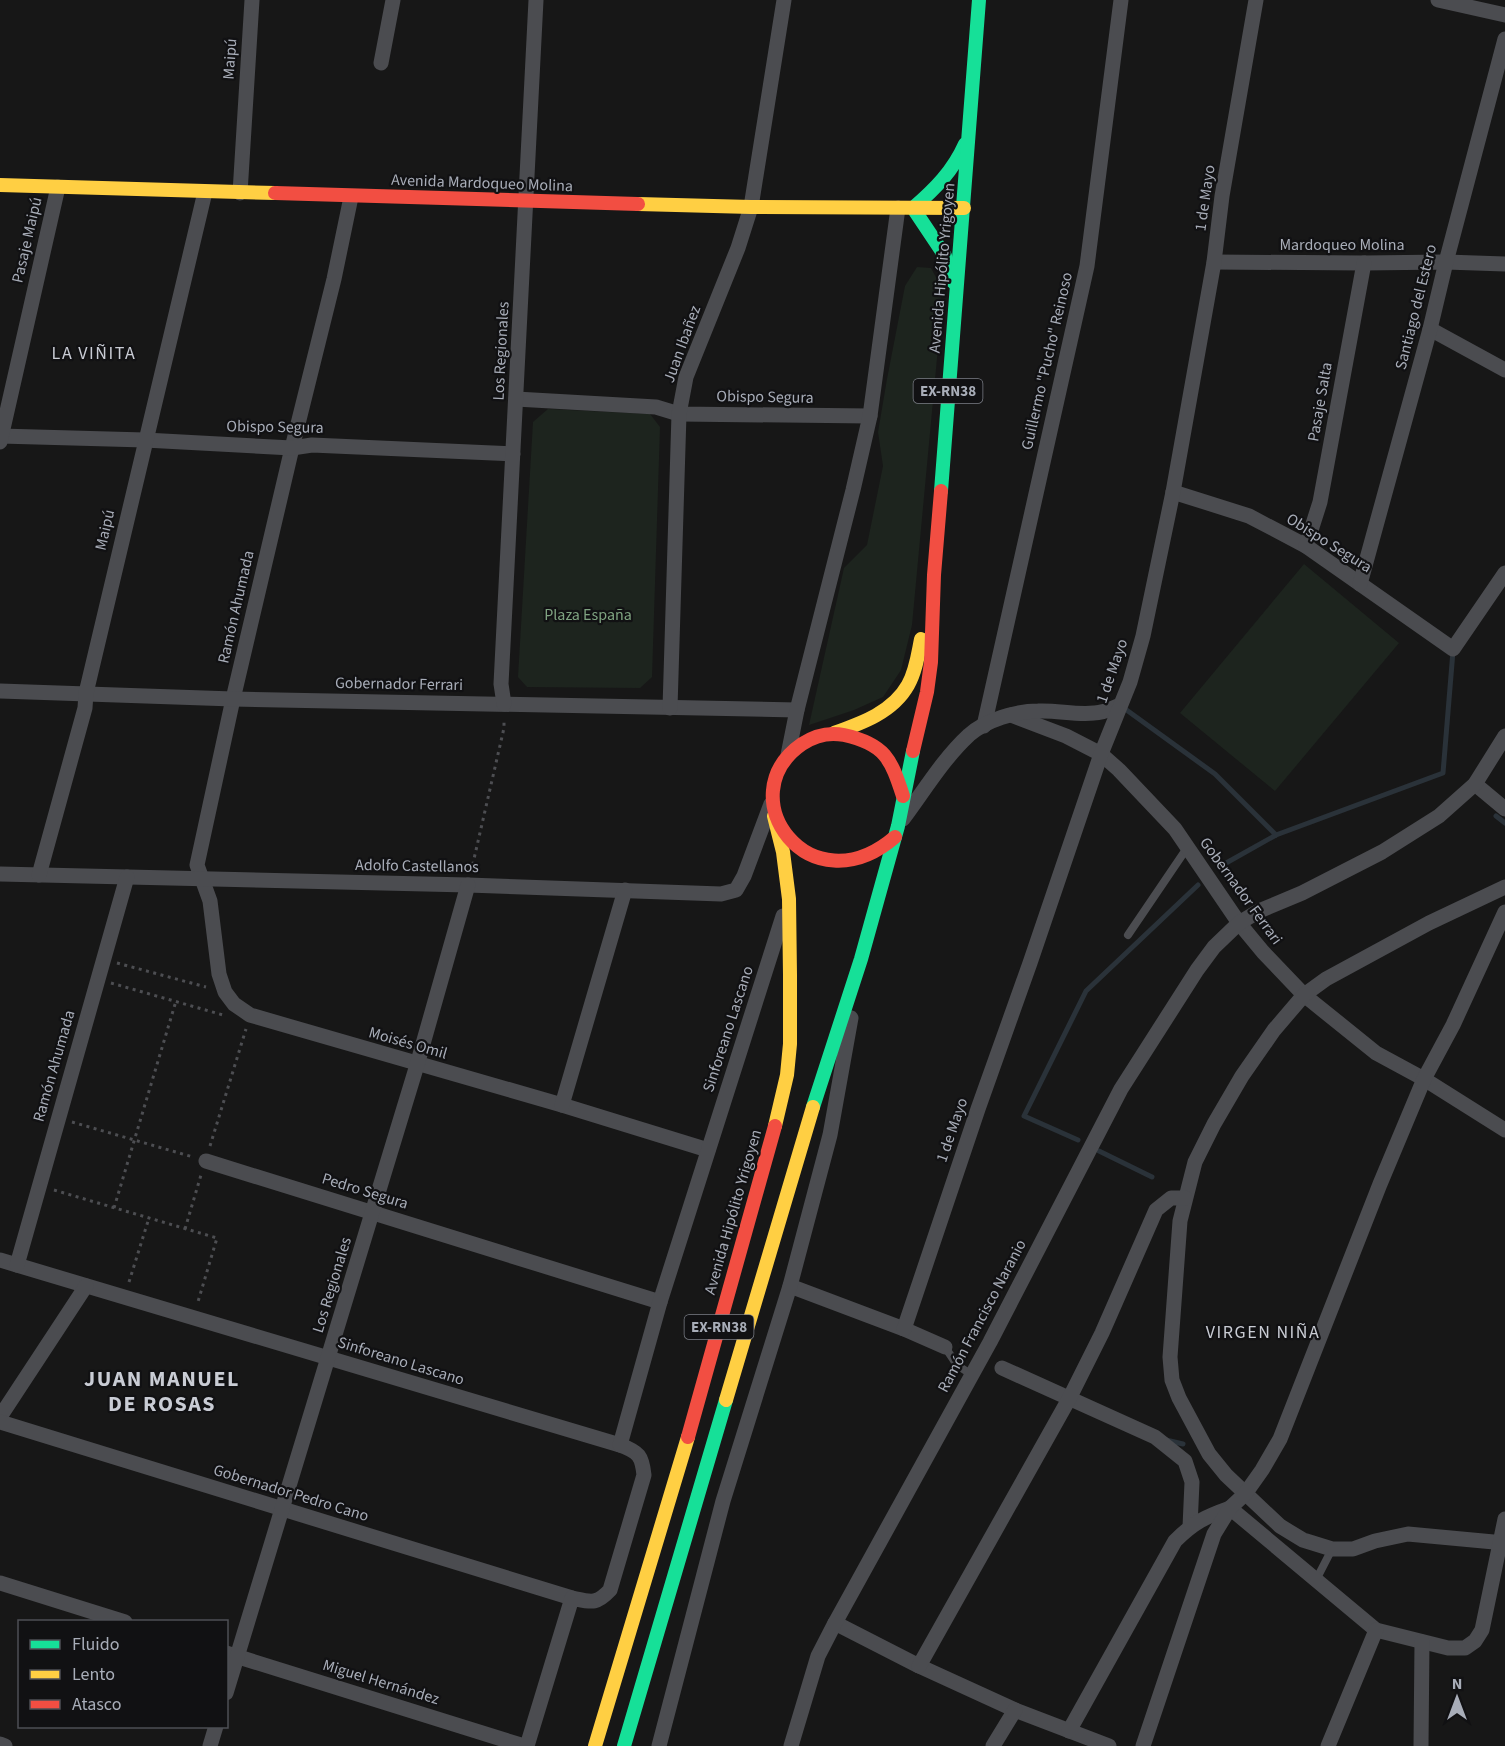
<svg xmlns="http://www.w3.org/2000/svg" width="1505" height="1746" font-family="'Source Sans 3',sans-serif">
  <style>
    .green { fill: #1d241e }
    .lines { fill: none; stroke-linecap: round; stroke-linejoin: round }
    .stream { stroke: #2a3239; stroke-width: 5 }
    .path { stroke: #4d4e52; stroke-width: 3; stroke-dasharray: 3 4.5; stroke-linecap: butt }
    .lane { stroke: #4b4c50; stroke-width: 8 }
    .street { stroke: #4b4c50; stroke-width: 15 }
    .fast { stroke: #16e098; stroke-width: 14 }
    .slow { stroke: #ffcf43; stroke-width: 14 }
    .jam { stroke: #f24e42; stroke-width: 14 }
    .labels { text-anchor: middle; dominant-baseline: central; stroke-width: 4.5; stroke-linejoin: round; paint-order: stroke }
    .shield { fill: #111113; stroke: #7b7e86; stroke-width: 1.5 }
    .shield-label { font-size: 15px; font-weight: bold; fill: #a8adb8 }
    .street-label { font-size: 16px; fill: #a8adb8; stroke: #111113 }
    .park-label { font-size: 16px; fill: #7fa381; stroke: #111113 }
    .neighbourhood-label { font-size: 18px; letter-spacing: 1.5px; fill: #c9ccd4; stroke: #111113 }
    .district-label { font-size: 22px; font-weight: bold; letter-spacing: 1.5px; fill: #c9ccd4; stroke: #111113 }
  </style>
  <rect width="100%" height="100%" fill="#171717"/>
  <g class="green">
    <path d="M 917,267 L 931,268 L 941,287 L 940,326 L 912,625 L 901,670 L 883,697 L 854,710 L 809,725 L 844,568 L 867,545 L 883,466 L 878,432 L 887,379 L 905,286 Z"/>
    <path d="M 548,409 L 650,414 L 660,427 L 652,677 L 640,688 L 527,687 L 518,677 L 533,422 Z"/>
    <path d="M 1304,564 L 1399,643 L 1275,791 L 1180,713 Z"/>
  </g>
  <g class="lines">
    <g class="stream">
      <path d="M 1121,706 L 1215,774 L 1276,835"/>
      <path d="M 1496,816 L 1505,823"/>
      <path d="M 1219,867 L 1276,835 L 1443,773 L 1453,651"/>
      <path d="M 1078,1140 L 1024,1116 L 1086,991 L 1198,885"/>
      <path d="M 1099,1151 L 1152,1177"/>
      <path d="M 1166,1440 L 1183,1444"/>
    </g>
    <g class="path">
      <path d="M 471,872 L 504,728 L 504,720"/>
      <path d="M 117,963 L 206,987"/>
      <path d="M 111,983 L 223,1015"/>
      <path d="M 72,1122 L 193,1157"/>
      <path d="M 210,1146 L 246,1029"/>
      <path d="M 54,1190 L 217,1238 L 197,1305"/>
      <path d="M 114,1208 L 176,1001"/>
      <path d="M 185,1229 L 201,1175"/>
      <path d="M 129,1282 L 149,1218"/>
    </g>
    <g class="lane">
      <path d="M 1128,935 L 1187,848"/>
      <path d="M 945,1347 L 957,1365 L 972,1375"/>
      <path d="M 1316,1580 L 1332,1549"/>
    </g>
    <g class="street">
      <path d="M 1438,0 L 1505,15"/>
      <path d="M 381,63 L 393,0"/>
      <path d="M 240,193 L 252,0"/>
      <path d="M 351,197 L 334,279 L 292,448 L 233,699 L 197,865 L 210,901 L 219,974 L 225,992 L 234,1004 L 250,1015 L 562,1105 L 708,1150"/>
      <path d="M 1214,262 L 1364,263 L 1446,262 L 1505,264"/>
      <path d="M 1430,329 L 1505,370"/>
      <path d="M 516,399 L 656,407 L 679,414 L 870,416"/>
      <path d="M 0,436 L 145,440 L 292,448 L 312,445 L 513,454"/>
      <path d="M 0,442 L 58,187"/>
      <path d="M 1173,492 L 1249,516 L 1306,546 L 1453,649 L 1505,573"/>
      <path d="M 1306,546 L 1320,502 L 1364,263"/>
      <path d="M 1360,584 L 1430,329 L 1446,262 L 1505,39"/>
      <path d="M 0,691 L 233,699 L 797,710"/>
      <path d="M 504,704 L 501,684 L 536,0"/>
      <path d="M 670,708 L 679,414 L 686,377 L 738,248 L 751,207 L 784,0"/>
      <path d="M 1011,715 L 1066,736 L 1101,754 L 1119,770 L 1175,829 L 1239,923 L 1263,952 L 1304,995 L 1376,1053 L 1424,1079 L 1505,1130"/>
      <path d="M 984,726 L 1087,266 L 1121,0"/>
      <path d="M 788,755 L 797,710 L 853,490 L 870,416 L 898,208"/>
      <path d="M 1475,784 L 1505,809"/>
      <path d="M 903,819 C 924,791 943,759 969,735 C 986,720 1016,711 1038,711 C 1057,710 1075,715 1094,713 C 1103,713 1111,709 1120,705"/>
      <path d="M 0,874 L 468,885 L 721,894 L 736,890 L 744,876 L 771,804"/>
      <path d="M 39,875 L 85,708 L 86,693 L 205,192"/>
      <path d="M 1505,887 L 1429,923 L 1326,979 L 1304,995 L 1274,1030 L 1242,1076 L 1214,1124 L 1195,1162 L 1180,1221 L 1170,1357 L 1172,1380 L 1179,1398 L 1209,1454 L 1226,1475 L 1280,1526 L 1303,1540 L 1332,1549 L 1353,1549 L 1375,1541 L 1408,1534 L 1505,1543"/>
      <path d="M 562,1105 L 625,890"/>
      <path d="M 206,1161 L 660,1302"/>
      <path d="M 0,1260 L 620,1445"/>
      <path d="M 17,1265 L 127,877"/>
      <path d="M 790,1286 L 904,1329 L 945,1347"/>
      <path d="M 904,1329 L 978,1109 L 1030,963 L 1101,754 L 1130,682 L 1143,636 L 1173,492 L 1214,262 L 1222,196 L 1256,0"/>
      <path d="M 1002,1368 L 1155,1437 L 1185,1461 L 1192,1482 L 1190,1527"/>
      <path d="M 0,1417 L 86,1286"/>
      <path d="M 0,1422 L 572,1598"/>
      <path d="M 1230,1508 L 1376,1630 L 1448,1648 L 1465,1648 L 1475,1641 L 1482,1630 L 1505,1519"/>
      <path d="M 0,1583 L 125,1622"/>
      <path d="M 835,1623 L 919,1666 L 1015,1710 L 1109,1746"/>
      <path d="M 226,1653 L 524,1746"/>
      <path d="M 919,1666 L 1069,1399 L 1102,1333 L 1156,1210 L 1171,1198 L 1185,1198"/>
      <path d="M 226,1693 L 417,1065 L 468,885"/>
      <path d="M 1069,1731 L 1175,1541 C 1194,1522 1205,1517 1230,1508"/>
      <path d="M 0,1744 L 5,1746"/>
      <path d="M 210,1746 L 216,1726"/>
      <path d="M 527,1746 L 572,1598 C 591,1602 596,1605 610,1590 L 644,1475 C 642,1456 639,1452 620,1445 L 660,1302 L 783,916"/>
      <path d="M 659,1746 L 723,1501 L 790,1286 L 830,1135 L 851,1018"/>
      <path d="M 791,1746 L 818,1656 L 835,1623 L 990,1342 L 1121,1089 L 1197,970 L 1214,947 L 1239,923 L 1259,911 L 1302,893 L 1382,852 L 1439,816 L 1475,784 L 1505,736"/>
      <path d="M 993,1746 L 1015,1710"/>
      <path d="M 1143,1746 L 1214,1534 L 1230,1508 L 1245,1494 L 1262,1470 L 1280,1439 L 1380,1184 L 1424,1079 L 1453,1025 L 1505,912"/>
      <path d="M 1328,1746 L 1376,1630"/>
      <path d="M 1421,1746 L 1422,1642"/>
    </g>
    <g class="fast">
      <path d="M 953,282 L 945,256 L 913,208 C 935,189 953,171 965,144"/>
      <path d="M 941,491 L 979,0"/>
      <path d="M 813,1107 L 861,959 L 898,826 L 913,751"/>
      <path d="M 624,1746 L 726,1400"/>
    </g>
    <g class="slow">
      <path d="M 0,185 L 275,193"/>
      <path d="M 638,204 L 751,207 L 964,208"/>
      <path d="M 834,733 C 862,723 893,712 908,685 C 916,671 918,654 921,639"/>
      <path d="M 774,816 L 783,852 L 789,899 L 790,975 L 790,1044 L 787,1075 L 775,1126"/>
      <path d="M 726,1400 L 813,1107"/>
      <path d="M 595,1746 L 688,1437"/>
    </g>
    <g class="jam">
      <path d="M 275,193 L 638,204"/>
      <path d="M 913,751 L 927,692 L 931,662 L 934,575 L 941,491"/>
      <path d="M 895,837 C 810,910 727,796 802,744 C 814,736 829,732 844,735 C 885,744 891,759 903,796"/>
      <path d="M 688,1437 L 775,1126"/>
    </g>
  </g>
  <g class="labels">
    <g class="shield">
      <rect x="913.5" y="379" width="69" height="24" rx="4.5"/>
      <rect x="684.5" y="1315" width="69" height="24" rx="4.5"/>
    </g>
    <g class="shield-label">
      <text x="948" y="391">EX-RN38</text>
      <text x="719" y="1327">EX-RN38</text>
    </g>
    <g class="street-label">
      <text transform="translate(230 59) rotate(-86)">Maipú</text>
      <text transform="translate(482 183) rotate(2)">Avenida Mardoqueo Molina</text>
      <text transform="translate(1205 198) rotate(-82)">1 de Mayo</text>
      <text transform="translate(27 240) rotate(-77)">Pasaje Maipú</text>
      <text x="1342" y="245">Mardoqueo Molina</text>
      <text transform="translate(942 268) rotate(-85)">Avenida Hipólito Yrigoyen</text>
      <text transform="translate(1416 307) rotate(-76)">Santiago del Estero</text>
      <text transform="translate(682 344) rotate(-70)">Juan Ibañez</text>
      <text transform="translate(501 351) rotate(-87)">Los Regionales</text>
      <text transform="translate(1047 361) rotate(-77)">Guillermo "Pucho" Reinoso</text>
      <text transform="translate(765 397) rotate(1)">Obispo Segura</text>
      <text transform="translate(1320 402) rotate(-80)">Pasaje Salta</text>
      <text transform="translate(275 427) rotate(1)">Obispo Segura</text>
      <text transform="translate(105 530) rotate(-77)">Maipú</text>
      <text transform="translate(1329 543) rotate(32)">Obispo Segura</text>
      <text transform="translate(236 607) rotate(-77)">Ramón Ahumada</text>
      <text transform="translate(1112 671) rotate(-71)">1 de Mayo</text>
      <text transform="translate(399 684) rotate(1)">Gobernador Ferrari</text>
      <text transform="translate(417 866) rotate(1)">Adolfo Castellanos</text>
      <text transform="translate(1241 891) rotate(54)">Gobernador Ferrari</text>
      <text transform="translate(728 1029) rotate(-72)">Sinforeano Lascano</text>
      <text transform="translate(408 1043) rotate(16)">Moisés Omil</text>
      <text transform="translate(54 1066) rotate(-74)">Ramón Ahumada</text>
      <text transform="translate(952 1130) rotate(-71)">1 de Mayo</text>
      <text transform="translate(365 1191) rotate(17)">Pedro Segura</text>
      <text transform="translate(733 1212) rotate(-74)">Avenida Hipólito Yrigoyen</text>
      <text transform="translate(332 1285) rotate(-73)">Los Regionales</text>
      <text transform="translate(982 1316) rotate(-62)">Ramón Francisco Naranio</text>
      <text transform="translate(401 1361) rotate(17)">Sinforeano Lascano</text>
      <text transform="translate(291 1493) rotate(17)">Gobernador Pedro Cano</text>
      <text transform="translate(381 1682) rotate(17)">Miguel Hernández</text>
    </g>
    <g class="park-label">
      <text x="588" y="615">Plaza España</text>
    </g>
    <g class="neighbourhood-label">
      <text x="94" y="353">LA VIÑITA</text>
      <text x="1263" y="1332">VIRGEN NIÑA</text>
    </g>
    <g class="district-label">
      <text x="162" y="1379">JUAN MANUEL<tspan x="162" dy="25">DE ROSAS</tspan></text>
    </g>
  </g>
  <rect x="18" y="1620" width="210" height="108" fill="#111113" stroke="#4d4f55" stroke-width="1.5"/>
  <rect x="30" y="1640" width="30" height="9" fill="#16e098" stroke="#4d4f55" stroke-width="1.5"/>
  <text x="72" y="1650" font-size="18" fill="#a8adb8">Fluido</text>
  <rect x="30" y="1670" width="30" height="9" fill="#ffcf43" stroke="#4d4f55" stroke-width="1.5"/>
  <text x="72" y="1680" font-size="18" fill="#a8adb8">Lento</text>
  <rect x="30" y="1700" width="30" height="9" fill="#f24e42" stroke="#4d4f55" stroke-width="1.5"/>
  <text x="72" y="1710" font-size="18" fill="#a8adb8">Atasco</text>
  <g transform="translate(1457 1698)" stroke="#111113" stroke-width="4.5" paint-order="stroke">
  <path d="M0-4.5L10 22L0 15L-10 22Z" fill="#a8adb8"/>
  <text y="-9" font-size="16" font-weight="bold" text-anchor="middle" fill="#a8adb8">N</text>
  </g>
</svg>
